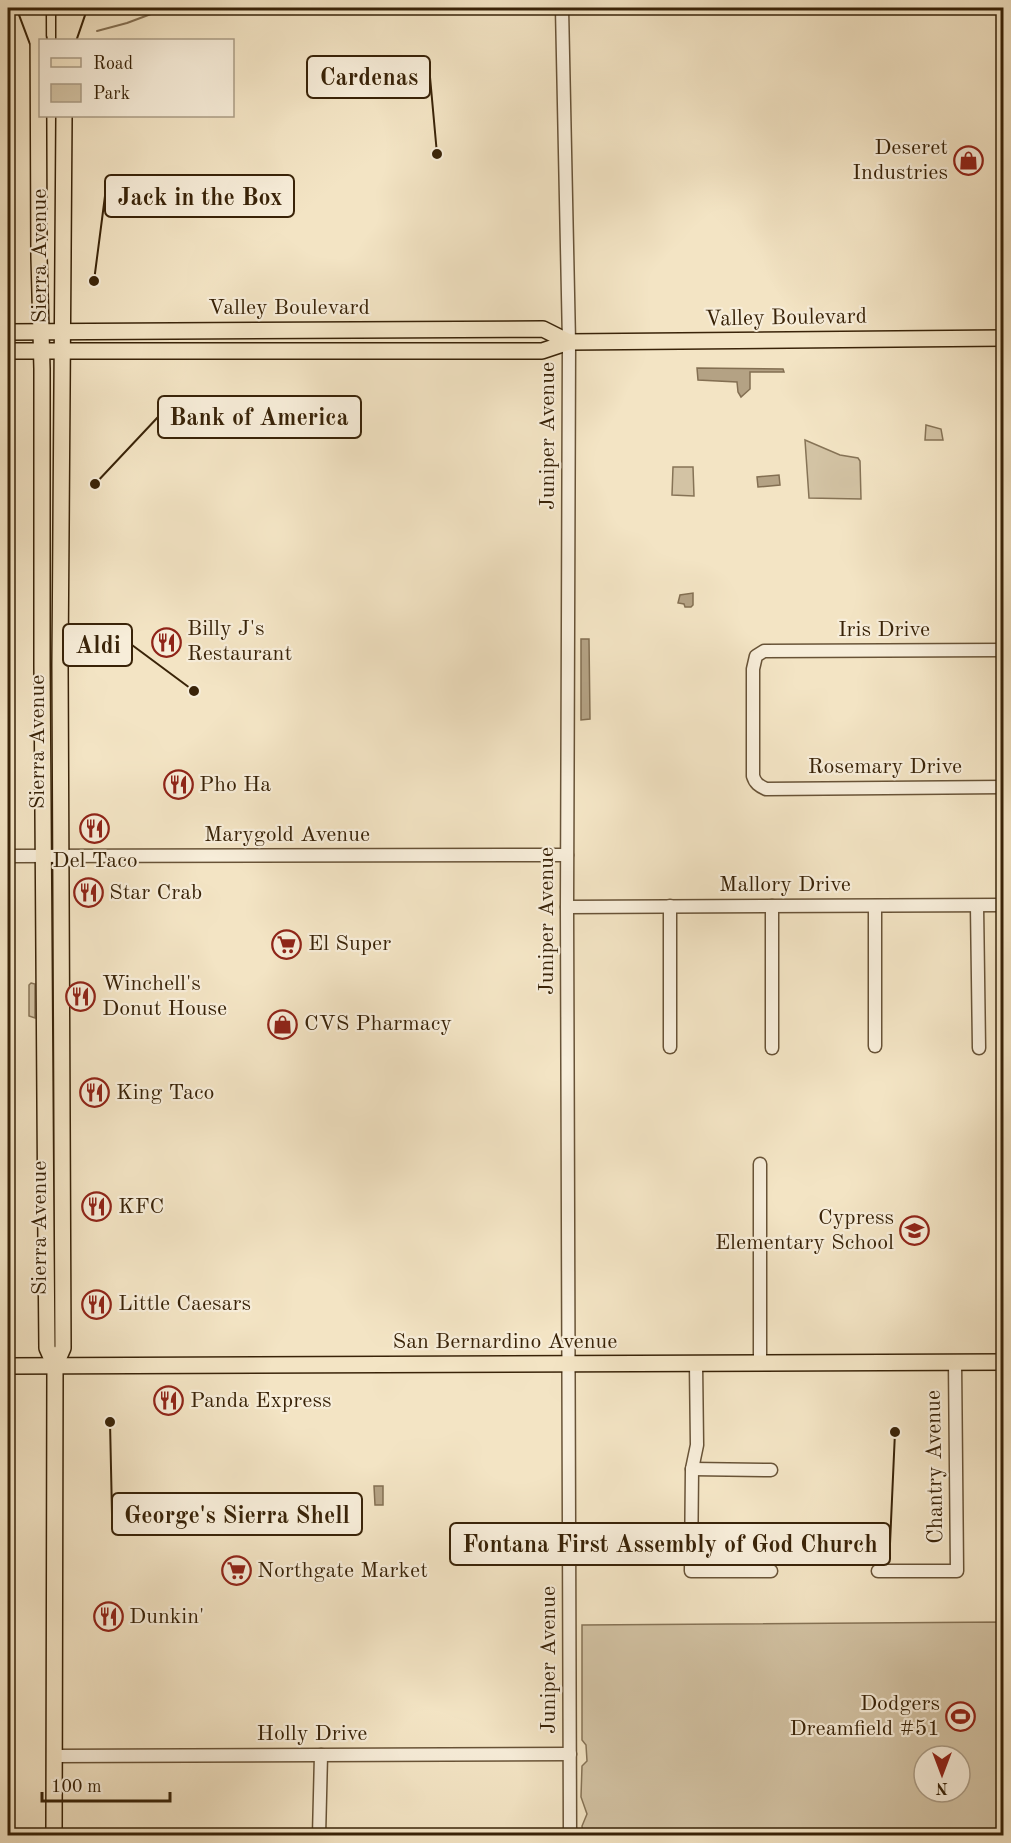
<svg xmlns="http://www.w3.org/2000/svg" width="1011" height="1843" font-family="'Old Standard TT',serif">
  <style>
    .green { fill: #d3c3a4; stroke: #867356; stroke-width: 1.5; fill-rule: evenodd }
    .water { fill: #b4a284; stroke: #836f52; stroke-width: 1.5 }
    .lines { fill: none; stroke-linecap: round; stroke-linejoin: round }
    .stream { stroke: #836f52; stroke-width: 2 }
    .minor-casing { stroke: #685337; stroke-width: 15 }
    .major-casing { stroke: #392308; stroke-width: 18 }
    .highway-casing { stroke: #392308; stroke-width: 20 }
    .minor { stroke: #f7edd9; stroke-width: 12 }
    .major { stroke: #f3e4c4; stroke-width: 15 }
    .highway { stroke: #f3e4c4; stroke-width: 16 }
    .labels { text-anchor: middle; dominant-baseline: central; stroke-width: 4.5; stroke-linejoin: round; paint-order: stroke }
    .poi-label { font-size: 22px; fill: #392308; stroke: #f7edd9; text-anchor: start }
    .street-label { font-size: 22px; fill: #392308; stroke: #f7edd9 }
    .leader { fill: none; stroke: #392308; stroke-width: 2 }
    .callout-dot { fill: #392308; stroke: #f7edd9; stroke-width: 2 }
    .callout { fill: #f7edd9; stroke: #392308; stroke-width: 2 }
    .callout-label { font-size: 24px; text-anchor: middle; font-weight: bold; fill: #392308 }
  </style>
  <rect width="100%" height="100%" fill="#f3e4c4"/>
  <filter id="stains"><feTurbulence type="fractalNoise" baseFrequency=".00333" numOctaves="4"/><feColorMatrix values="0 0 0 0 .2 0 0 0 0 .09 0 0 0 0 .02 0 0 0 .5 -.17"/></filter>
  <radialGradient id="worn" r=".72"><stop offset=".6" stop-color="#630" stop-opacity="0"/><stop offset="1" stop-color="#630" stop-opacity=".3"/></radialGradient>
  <g class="green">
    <path d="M 926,425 L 941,429 L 943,440 L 925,440 Z"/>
    <path d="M 805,440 L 840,455 L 858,458 L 860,461 L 861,499 L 809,498 Z"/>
    <path d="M 673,467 L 693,467 L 694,496 L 672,495 Z"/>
    <path d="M 31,983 L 35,984 L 35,1018 L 29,1016 L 29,985 Z"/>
    <path d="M 1003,1622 L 1003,1835 L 583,1835 L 582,1826 L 587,1814 L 581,1797 L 582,1766 L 587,1761 L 586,1745 L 582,1740 L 582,1625 ZM 924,1756 L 960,1756 L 960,1792 L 924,1792 Z"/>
  </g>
  <g class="water">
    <path d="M 697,368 L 783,369 L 784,372 L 750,372 L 750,389 L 741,397 L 738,392 L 737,382 L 698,380 Z"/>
    <path d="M 779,475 L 780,485 L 758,487 L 757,477 Z"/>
    <path d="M 693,593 L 693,605 L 691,607 L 685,607 L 684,604 L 678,603 L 680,595 Z"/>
    <path d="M 581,639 L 589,639 L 590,719 L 581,720 Z"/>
    <path d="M 374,1486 L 383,1486 L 383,1505 L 375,1505 Z"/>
  </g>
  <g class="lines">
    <path class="stream" d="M 97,31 L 127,23 L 167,8"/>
    <defs>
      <g id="minor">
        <path d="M 562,8 L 569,342 L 567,907 L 570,1836"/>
        <path d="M 1004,650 L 764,651 L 756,656 L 753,669 L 753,776 C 755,783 759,786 766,789 L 1004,787"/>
        <path d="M 8,856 L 567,855"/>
        <path d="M 670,906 L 670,1047"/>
        <path d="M 875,906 L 875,1046"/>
        <path d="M 977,906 L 979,1048"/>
        <path d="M 567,907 L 1004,905"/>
        <path d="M 772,1048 L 772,906"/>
        <path d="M 760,1164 L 760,1363"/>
        <path d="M 696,1364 L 697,1445 L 692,1469 L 691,1571 L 771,1571"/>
        <path d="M 692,1469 L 771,1470"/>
        <path d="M 878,1571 L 957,1571 L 955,1362"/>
        <path d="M 54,1756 L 570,1754"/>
        <path d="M 319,1836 L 321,1755"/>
      </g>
      <g id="major">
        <path d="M 38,8 L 39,257 L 42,369 L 42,665 L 46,1245 L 47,1348 L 55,1366 L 54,1836"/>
        <path d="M 64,40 L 64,8"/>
        <path d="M 8,332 L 543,329 L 569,342"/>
        <path d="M 8,351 L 542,351 L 569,342 L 1004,338"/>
        <path d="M 8,1366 L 1004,1362"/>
        <path d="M 55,1366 L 63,1348 L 60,665 L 64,116"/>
      </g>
      <g id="highway">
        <path d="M 26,8 L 38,40"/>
        <path d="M 67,40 L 78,8"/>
      </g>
    </defs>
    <use href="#minor" class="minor-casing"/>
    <use href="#major" class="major-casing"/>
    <use href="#highway" class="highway-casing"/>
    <use href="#minor" class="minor"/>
    <use href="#major" class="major"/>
    <use href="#highway" class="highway"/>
  </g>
  <defs>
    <symbol id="shop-ring" viewBox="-11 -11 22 22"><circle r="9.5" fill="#f7edd9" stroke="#8f2418" stroke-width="1.5"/><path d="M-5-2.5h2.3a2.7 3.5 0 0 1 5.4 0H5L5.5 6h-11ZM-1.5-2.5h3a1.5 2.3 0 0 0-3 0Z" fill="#8f2418"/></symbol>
    <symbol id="restaurant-ring" viewBox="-11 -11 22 22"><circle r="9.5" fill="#f7edd9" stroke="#8f2418" stroke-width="1.5"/><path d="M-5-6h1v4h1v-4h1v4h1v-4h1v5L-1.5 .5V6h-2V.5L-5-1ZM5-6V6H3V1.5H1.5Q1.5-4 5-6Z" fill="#8f2418"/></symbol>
    <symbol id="supermarket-ring" viewBox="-11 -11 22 22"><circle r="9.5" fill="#f7edd9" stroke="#8f2418" stroke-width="1.5"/><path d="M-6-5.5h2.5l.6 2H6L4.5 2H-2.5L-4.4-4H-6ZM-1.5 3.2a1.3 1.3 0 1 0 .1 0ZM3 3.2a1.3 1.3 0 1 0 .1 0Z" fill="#8f2418"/></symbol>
    <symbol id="school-ring" viewBox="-11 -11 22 22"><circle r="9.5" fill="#f7edd9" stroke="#8f2418" stroke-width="1.5"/><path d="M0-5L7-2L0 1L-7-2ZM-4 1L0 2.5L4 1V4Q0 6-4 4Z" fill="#8f2418"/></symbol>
    <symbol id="stadium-ring" viewBox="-11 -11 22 22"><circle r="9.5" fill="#f7edd9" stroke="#8f2418" stroke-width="1.5"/><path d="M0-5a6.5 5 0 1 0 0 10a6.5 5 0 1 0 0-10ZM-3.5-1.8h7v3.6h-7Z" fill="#8f2418"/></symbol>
  </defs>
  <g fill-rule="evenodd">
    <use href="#shop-ring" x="952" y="144" width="33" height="33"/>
    <use href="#restaurant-ring" x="150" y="626" width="33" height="33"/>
    <use href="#restaurant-ring" x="162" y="768" width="33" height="33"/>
    <use href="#restaurant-ring" x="78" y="812" width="33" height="33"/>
    <use href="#restaurant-ring" x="72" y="876" width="33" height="33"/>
    <use href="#supermarket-ring" x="270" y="928" width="33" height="33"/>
    <use href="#restaurant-ring" x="64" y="980" width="33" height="33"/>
    <use href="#shop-ring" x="266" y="1008" width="33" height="33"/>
    <use href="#restaurant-ring" x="78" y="1076" width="33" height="33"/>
    <use href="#restaurant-ring" x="80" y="1190" width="33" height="33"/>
    <use href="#school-ring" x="898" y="1214" width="33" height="33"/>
    <use href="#restaurant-ring" x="80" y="1288" width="33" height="33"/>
    <use href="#restaurant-ring" x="152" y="1384" width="33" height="33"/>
    <use href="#supermarket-ring" x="220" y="1554" width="33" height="33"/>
    <use href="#restaurant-ring" x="92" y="1600" width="33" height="33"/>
    <use href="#stadium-ring" x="944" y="1700" width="33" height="33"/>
  </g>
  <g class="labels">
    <g class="poi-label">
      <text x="948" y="148" text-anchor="end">Deseret<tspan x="948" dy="25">Industries</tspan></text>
      <text x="187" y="629">Billy J's<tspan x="187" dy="25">Restaurant</tspan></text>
      <text x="199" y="785">Pho Ha</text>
      <text x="95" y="861" text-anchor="middle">Del Taco</text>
      <text x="109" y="893">Star Crab</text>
      <text x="308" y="944">El Super</text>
      <text x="102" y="984">Winchell's<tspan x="102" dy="25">Donut House</tspan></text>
      <text x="304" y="1024">CVS Pharmacy</text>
      <text x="116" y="1093">King Taco</text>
      <text x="118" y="1207">KFC</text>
      <text x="894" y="1218" text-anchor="end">Cypress<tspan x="894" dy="25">Elementary School</tspan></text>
      <text x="118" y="1304">Little Caesars</text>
      <text x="190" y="1401">Panda Express</text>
      <text x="257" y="1571">Northgate Market</text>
      <text x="129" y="1617">Dunkin'</text>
      <text x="940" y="1704" text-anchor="end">Dodgers<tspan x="940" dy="25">Dreamfield #51</tspan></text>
    </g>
    <g class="street-label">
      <text transform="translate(40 256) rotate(-90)">Sierra Avenue</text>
      <text x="289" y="308">Valley Boulevard</text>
      <text transform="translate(786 318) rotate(-1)">Valley Boulevard</text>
      <text transform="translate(548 436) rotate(-90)">Juniper Avenue</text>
      <text x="884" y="630">Iris Drive</text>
      <text transform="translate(38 742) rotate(-90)">Sierra Avenue</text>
      <text x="885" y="767">Rosemary Drive</text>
      <text x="287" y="835">Marygold Avenue</text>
      <text x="785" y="885">Mallory Drive</text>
      <text transform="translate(547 921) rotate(-90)">Juniper Avenue</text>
      <text transform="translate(40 1228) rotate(-90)">Sierra Avenue</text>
      <text x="505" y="1342">San Bernardino Avenue</text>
      <text transform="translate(935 1467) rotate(-91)">Chantry Avenue</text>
      <text transform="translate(549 1660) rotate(-90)">Juniper Avenue</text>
      <text x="312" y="1734">Holly Drive</text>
    </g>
  </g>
  <path class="leader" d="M437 154L430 77M94 281L105 196M95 484L158 417M194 691L132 645M110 1422L112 1514M895 1432L890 1544"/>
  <g class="callout-dot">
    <circle cx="437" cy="154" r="6"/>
    <circle cx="94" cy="281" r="6"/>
    <circle cx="95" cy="484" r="6"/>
    <circle cx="194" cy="691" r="6"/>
    <circle cx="110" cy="1422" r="6"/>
    <circle cx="895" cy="1432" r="6"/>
  </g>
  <g class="callout">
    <rect x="307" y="56" width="123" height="42" rx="6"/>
    <rect x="105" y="175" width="189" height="42" rx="6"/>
    <rect x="158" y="396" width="203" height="42" rx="6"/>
    <rect x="63" y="624" width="69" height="42" rx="6"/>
    <rect x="112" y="1493" width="250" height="42" rx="6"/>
    <rect x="450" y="1523" width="440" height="42" rx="6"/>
  </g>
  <g class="callout-label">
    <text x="369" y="85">Cardenas</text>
    <text x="200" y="205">Jack in the Box</text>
    <text x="259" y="425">Bank of America</text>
    <text x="98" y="653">Aldi</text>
    <text x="237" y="1523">George's Sierra Shell</text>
    <text x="670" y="1552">Fontana First Assembly of God Church</text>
  </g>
  <rect width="1011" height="1843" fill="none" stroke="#f3e4c4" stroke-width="30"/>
  <rect x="9" y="9" width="993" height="1825" fill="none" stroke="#392308" stroke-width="3"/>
  <rect x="15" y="15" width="981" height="1813" fill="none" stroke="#392308" stroke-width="1.5"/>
  <rect x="39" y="39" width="195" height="78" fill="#f7edd9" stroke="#ab9c85" stroke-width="1.5"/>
  <rect x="51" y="58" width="30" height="9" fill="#f3e4c4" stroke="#ab9c85" stroke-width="1.5"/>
  <text x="93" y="69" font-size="18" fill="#392308">Road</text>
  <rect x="51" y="84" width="30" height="18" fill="#d3c3a4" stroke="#ab9c85" stroke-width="1.5"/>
  <text x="93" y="99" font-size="18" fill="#392308">Park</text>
  <g transform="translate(942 1774) rotate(180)"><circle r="28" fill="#f7edd9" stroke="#ab9c85" stroke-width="1.5"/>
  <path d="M0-4.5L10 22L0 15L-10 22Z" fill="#8f2418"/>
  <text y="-9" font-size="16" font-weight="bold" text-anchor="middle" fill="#392308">N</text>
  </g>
  <path d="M42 1792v9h128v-9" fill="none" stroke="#392308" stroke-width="3"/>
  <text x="51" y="1792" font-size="18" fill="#392308" stroke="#f7edd9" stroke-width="4.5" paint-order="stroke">100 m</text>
  <rect width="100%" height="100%" filter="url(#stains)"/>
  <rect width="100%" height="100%" fill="url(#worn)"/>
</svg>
